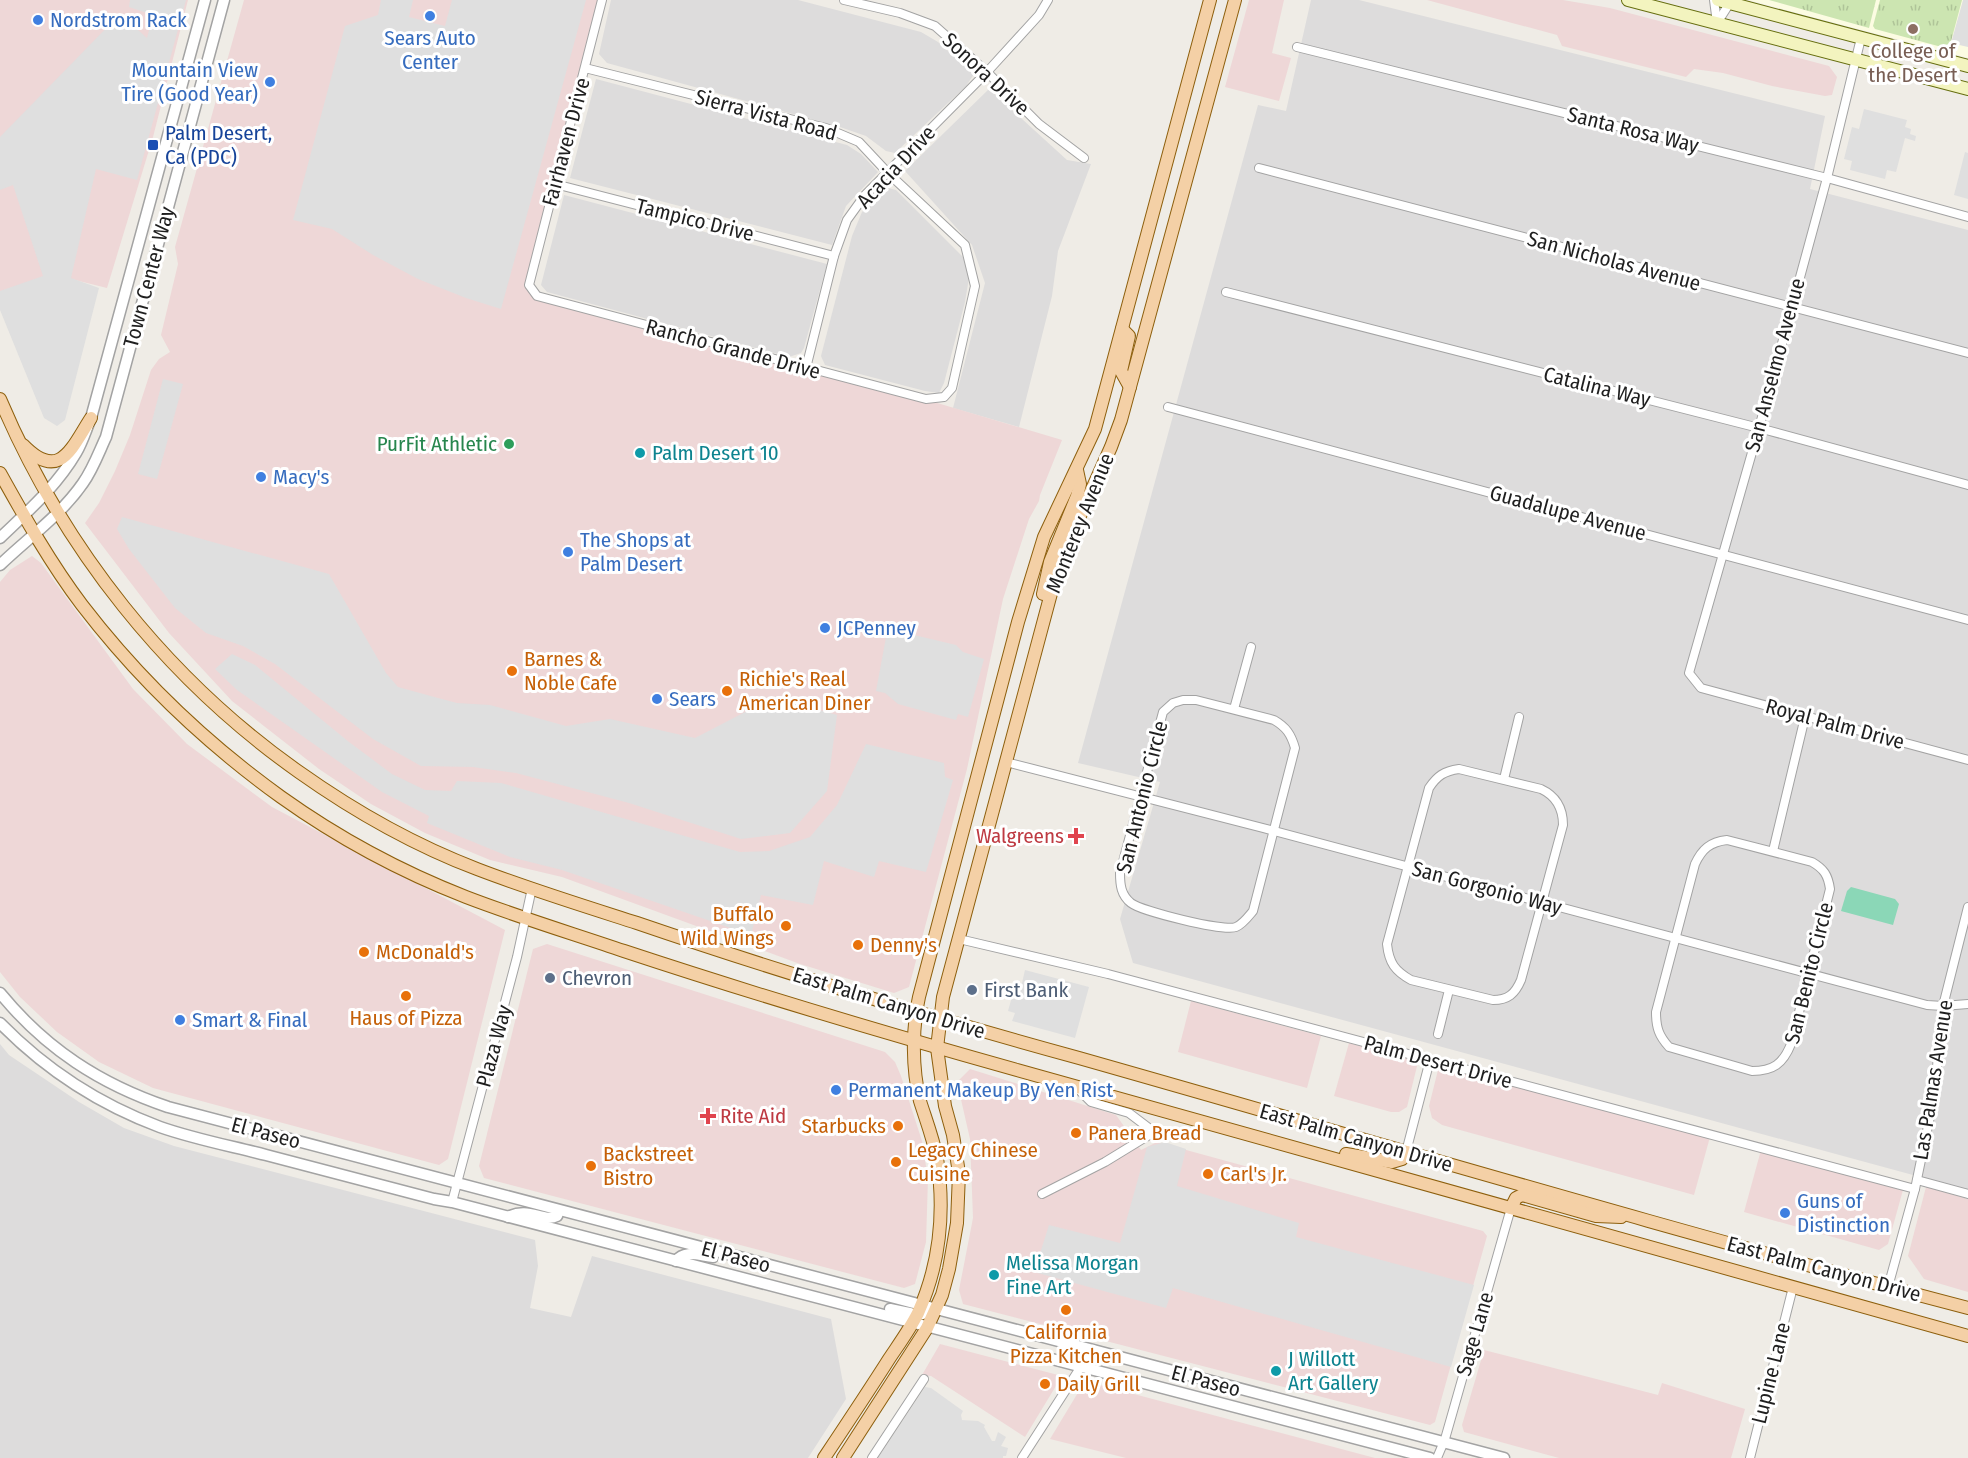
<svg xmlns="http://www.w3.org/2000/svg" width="1968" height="1458" font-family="'Fira Sans Condensed',sans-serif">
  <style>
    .residential { fill: #dddcdc }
    .commercial { fill: #eed7d7 }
    .education { fill: #fcfce2 }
    .grass { fill: url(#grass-tufts) }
    .pitch { fill: #8bd7b7 }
    .parking { fill: #dfdfdf }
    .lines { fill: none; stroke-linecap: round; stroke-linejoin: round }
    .minor-casing { stroke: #a3a3a3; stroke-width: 10 }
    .tertiary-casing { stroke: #a3a3a3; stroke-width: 13 }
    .secondary-casing { stroke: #666e0f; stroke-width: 14 }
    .primary-casing { stroke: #8d5f0d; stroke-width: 14 }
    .minor { stroke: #fff; stroke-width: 8 }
    .tertiary { stroke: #fff; stroke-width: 10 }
    .secondary { stroke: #f3f4bf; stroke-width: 12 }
    .primary { stroke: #f4d0a6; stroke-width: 12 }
    .shop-dot { fill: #3f7fe0; stroke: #fff; stroke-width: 2 }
    .education-dot { fill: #8d6e63; stroke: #fff; stroke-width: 2 }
    .transit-dot { fill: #1a4fb4; stroke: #fff; stroke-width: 2 }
    .leisure-dot { fill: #2e9e5b; stroke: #fff; stroke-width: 2 }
    .culture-dot { fill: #0f9aa8; stroke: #fff; stroke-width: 2 }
    .food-dot { fill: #e8710a; stroke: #fff; stroke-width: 2 }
    .health-dot { fill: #e0444e; stroke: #fff; stroke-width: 2 }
    .service-dot { fill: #5c6f8a; stroke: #fff; stroke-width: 2 }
    .labels { text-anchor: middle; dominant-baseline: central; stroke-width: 6; stroke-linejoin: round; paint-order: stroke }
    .shop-label { font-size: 21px; fill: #366cbe; stroke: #fff; text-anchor: start }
    .education-label { font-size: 21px; fill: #785e54; stroke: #fff }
    .street-label { font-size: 21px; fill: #1f1f1f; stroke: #fff }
    .transit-label { font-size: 21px; fill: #164399; stroke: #fff; text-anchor: start }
    .leisure-label { font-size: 21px; fill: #27864d; stroke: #fff; text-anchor: end }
    .culture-label { font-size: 21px; fill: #0d838f; stroke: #fff; text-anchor: start }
    .food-label { font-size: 21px; fill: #c56008; stroke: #fff; text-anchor: start }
    .health-label { font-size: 21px; fill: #be3a42; stroke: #fff; text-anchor: end }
    .service-label { font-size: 21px; fill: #4e5e75; stroke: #fff; text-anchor: start }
  </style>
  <defs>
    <pattern id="grass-tufts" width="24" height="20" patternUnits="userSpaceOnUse" patternTransform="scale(1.5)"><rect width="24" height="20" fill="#cce5b1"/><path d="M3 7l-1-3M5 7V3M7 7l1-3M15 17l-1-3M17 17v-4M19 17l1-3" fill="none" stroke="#afc498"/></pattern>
  </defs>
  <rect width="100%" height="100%" fill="#efece6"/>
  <g class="residential">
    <path d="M 611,0 L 798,0 L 921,32 L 938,42 L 974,74 L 966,86 L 895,153 L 886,151 L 866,136 L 840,127 L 607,63 L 599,54 Z"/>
    <path d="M 1311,0 L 1359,0 L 1825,116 L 1810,189 L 1968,230 L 1968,1190 L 1133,963 L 1120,919 L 1160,782 L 1078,763 L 1258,105 L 1286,111 Z"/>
    <path d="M 596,79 L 847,145 L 861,154 L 878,172 L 846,206 L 832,245 L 570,178 Z"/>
    <path d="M 989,89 L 1067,160 L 1091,164 L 1058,251 L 1052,296 L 1019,427 L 953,408 L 985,283 L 972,245 L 905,171 Z"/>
    <path d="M 888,188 L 896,190 L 963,257 L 969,278 L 965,302 L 944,383 L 939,393 L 925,391 L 825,365 L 821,356 L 852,236 L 862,212 Z"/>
    <path d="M 564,195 L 827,264 L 804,348 L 801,353 L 789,357 L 547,292 L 541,285 Z"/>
    <path d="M 0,1044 L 9,1055 L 79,1102 L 124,1128 L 174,1146 L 535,1240 L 538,1266 L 530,1308 L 571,1317 L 592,1256 L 831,1319 L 846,1399 L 808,1458 L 0,1458 Z"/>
  </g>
  <g class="commercial">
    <path d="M 0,0 L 188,0 L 153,137 L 107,288 L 59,276 L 0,297 Z"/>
    <path d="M 244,0 L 600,0 L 528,291 L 806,364 L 1062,440 L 1040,495 L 1039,501 L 1029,519 L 1003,599 L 967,769 L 909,987 L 894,993 L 800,964 L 562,877 L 490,860 L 425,833 L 371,804 L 319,769 L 232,701 L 169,633 L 85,523 L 99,503 L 115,471 L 130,435 L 151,370 L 159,359 L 170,352 L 161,335 L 178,264 L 175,247 Z"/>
    <path d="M 1249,0 L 1284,0 L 1272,53 L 1291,58 L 1279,101 L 1225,87 Z"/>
    <path d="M 1427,0 L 1563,0 L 1610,8 L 1829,66 L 1837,77 L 1832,95 L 1825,96 L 1772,86 L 1723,73 L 1694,69 L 1686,77 L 1562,46 L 1557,35 Z"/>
    <path d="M 32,556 L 41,563 L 133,689 L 187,744 L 272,807 L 505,930 L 448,1159 L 439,1165 L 153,1088 L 99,1062 L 57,1032 L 20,997 L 0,972 L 0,582 L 10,570 Z"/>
    <path d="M 547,944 L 885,1052 L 895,1062 L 901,1076 L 922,1141 L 928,1179 L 926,1242 L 915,1284 L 904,1288 L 484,1178 L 479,1166 L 533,949 Z"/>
    <path d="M 1191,1001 L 1321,1036 L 1307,1088 L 1178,1052 Z"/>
    <path d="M 1349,1043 L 1418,1062 L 1407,1107 L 1399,1112 L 1391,1112 L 1334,1096 Z"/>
    <path d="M 1439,1066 L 1710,1137 L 1694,1195 L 1442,1125 L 1432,1118 L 1429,1106 Z"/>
    <path d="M 970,1069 L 1116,1115 L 1141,1150 L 1157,1142 L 1483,1231 L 1487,1236 L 1435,1422 L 1430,1425 L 963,1304 L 959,1290 L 973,1218 L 970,1139 L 957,1082 Z"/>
    <path d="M 1761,1150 L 1903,1190 L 1888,1244 L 1879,1250 L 1744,1212 Z"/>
    <path d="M 1926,1187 L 1968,1199 L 1968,1292 L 1924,1279 L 1908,1256 Z"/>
    <path d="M 940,1344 L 1062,1376 L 1025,1437 L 931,1376 L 922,1375 Z"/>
    <path d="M 1484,1350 L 1658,1395 L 1662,1383 L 1745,1409 L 1731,1458 L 1559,1458 L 1464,1432 L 1462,1425 Z"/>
    <path d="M 1085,1381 L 1375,1458 L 1126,1458 L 1050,1439 Z"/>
  </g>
  <path class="education" d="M 1748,0 L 1968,0 L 1968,58 Z"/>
  <g class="grass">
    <path d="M 1769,0 L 1876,0 L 1869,28 Z"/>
    <path d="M 1880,0 L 1962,0 L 1949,49 L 1875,29 L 1873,26 Z"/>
  </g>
  <path class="pitch" d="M 1851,887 L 1895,899 L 1899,904 L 1893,925 L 1841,911 L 1847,891 Z"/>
  <g class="parking">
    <path d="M 130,0 L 186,0 L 137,180 L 96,169 L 71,278 L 99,288 L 65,420 L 57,426 L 44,418 L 0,310 L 0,291 L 43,276 L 13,185 L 0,190 L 0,137 L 120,14 L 147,38 L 153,15 L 129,7 Z"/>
    <path d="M 381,0 L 413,0 L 409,17 L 445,26 L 452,0 L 586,0 L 501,309 L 466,298 L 418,279 L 373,255 L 332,229 L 293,220 L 345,26 L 378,15 Z"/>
    <path d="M 1963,0 L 1968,0 L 1968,47 L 1951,43 Z"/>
    <path d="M 1864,109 L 1907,120 L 1905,127 L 1911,129 L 1910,134 L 1916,136 L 1915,141 L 1905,138 L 1896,172 L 1887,170 L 1885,179 L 1850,170 L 1852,161 L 1844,159 L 1852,127 L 1859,129 Z"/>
    <path d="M 1965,152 L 1968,153 L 1968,199 L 1954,195 Z"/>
    <path d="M 163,379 L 183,384 L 157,479 L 138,474 Z"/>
    <path d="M 122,517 L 329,574 L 386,673 L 398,687 L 438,698 L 457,703 L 490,705 L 566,726 L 610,719 L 695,738 L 774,697 L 837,715 L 827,791 L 790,833 L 741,839 L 629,803 L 516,773 L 473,767 L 421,766 L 373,739 L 275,664 L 243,646 L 206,633 L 175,608 L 129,549 L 117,529 Z"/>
    <path d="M 887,632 L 898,635 L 914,635 L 956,645 L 963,652 L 984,659 L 968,717 L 958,714 L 956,720 L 898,704 L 885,693 L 876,691 Z"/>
    <path d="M 232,654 L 255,665 L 349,742 L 392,774 L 425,790 L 451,791 L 457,781 L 501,783 L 740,852 L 769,851 L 810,837 L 837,805 L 866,744 L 944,763 L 945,777 L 953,780 L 926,872 L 879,861 L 874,877 L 824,861 L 813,905 L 761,895 L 751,935 L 562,870 L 510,857 L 427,823 L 429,816 L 382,792 L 237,690 L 215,669 Z"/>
    <path d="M 1025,970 L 1089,987 L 1075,1038 L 1012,1021 L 1015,1013 L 1008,1011 L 1016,982 L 1022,983 Z"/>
    <path d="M 1165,1142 L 1186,1149 L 1177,1186 L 1299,1223 L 1296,1237 L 1474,1285 L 1451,1367 L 1173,1288 L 1166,1308 L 1034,1272 L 1049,1225 L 1120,1243 L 1147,1147 Z"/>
    <path d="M 925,1387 L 931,1388 L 963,1411 L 961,1415 L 962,1420 L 978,1421 L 985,1425 L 984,1427 L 992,1441 L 995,1441 L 998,1432 L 1006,1437 L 1001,1446 L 1008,1448 L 1006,1456 L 1003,1456 L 1003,1458 L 878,1458 Z"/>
  </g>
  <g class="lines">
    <defs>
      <g id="minor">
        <path d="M 844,0 L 900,13 L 935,26 L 987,72 L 1039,124 L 1084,158"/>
        <path d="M 1714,0 L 1717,23"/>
        <path d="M 1717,23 L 1731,1"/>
        <path d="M 1861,38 L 1827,178 L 1759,428 L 1689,673 L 1701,688 L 1968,760"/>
        <path d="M 1297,47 L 1827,178 L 1968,217"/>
        <path d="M 585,68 L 826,128 L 859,142 L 888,173 L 965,245 L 975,286 L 952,388 L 944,397 L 926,399 L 537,296 L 529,285 L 602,0"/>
        <path d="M 1259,168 L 1968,353"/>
        <path d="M 555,184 L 834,256"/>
        <path d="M 1226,292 L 1759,428 L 1968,485"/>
        <path d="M 806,368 L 834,256 L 847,220 L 865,195 L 987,72 L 1039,15 L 1048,0"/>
        <path d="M 1168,407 L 1968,620"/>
        <path d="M 1183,700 L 1196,700 L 1274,720 C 1286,727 1291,734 1295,748 L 1253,911 C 1248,917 1243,924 1236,927 C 1224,932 1141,911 1131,903 C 1121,895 1120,885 1120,873 L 1163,712 L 1173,703 Z"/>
        <path d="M 1234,709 L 1251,647"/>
        <path d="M 1006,762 L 1263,828 L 1927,1005 L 1943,1006 L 1968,1004"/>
        <path d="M 1459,769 L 1541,789 C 1556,796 1563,808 1563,825 L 1521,980 C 1515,994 1508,1000 1493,1000 L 1411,980 C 1395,971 1389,963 1387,944 L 1429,788 C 1437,776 1444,771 1459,769 Z"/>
        <path d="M 1504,779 L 1519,717"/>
        <path d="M 1727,840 L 1812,862 C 1824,869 1828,875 1830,889 L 1791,1044 C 1783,1064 1773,1071 1752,1071 L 1669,1047 C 1659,1036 1656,1028 1656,1012 L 1695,864 C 1702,849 1710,842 1727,840 Z"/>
        <path d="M 1773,851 L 1805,717"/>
        <path d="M 959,939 L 1108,974 L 1915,1189"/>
        <path d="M 1438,1034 L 1449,990"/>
        <path d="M 1406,1152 L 1430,1060"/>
        <path d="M 1917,1180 L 1968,1194"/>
        <path d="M 1042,1194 L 1105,1162 L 1154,1132 L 1129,1113 L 1091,1102 L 1077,1088"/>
        <path d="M 452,1202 L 517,957 L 532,888"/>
        <path d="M 1888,1287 L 1915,1189 L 1934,1097 L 1943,1006 L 1968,907"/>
        <path d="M 872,1458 L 924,1379"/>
        <path d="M 1022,1458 L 1091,1351"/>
        <path d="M 1437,1458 L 1445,1439 L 1511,1208"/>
        <path d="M 1750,1458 L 1793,1287"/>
      </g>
      <g id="tertiary">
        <path d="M 0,538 C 28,511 56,487 76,453 C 82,443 86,430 91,418 L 205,0"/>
        <path d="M 0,565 C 28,538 61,515 83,483 C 93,469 99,452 106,437 L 224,0"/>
        <path d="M 0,993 C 46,1049 100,1084 168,1107 L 1504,1458"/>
        <path d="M 0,1023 C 46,1070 98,1104 160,1127 C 194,1139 231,1146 266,1155 C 322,1170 378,1184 434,1199 L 452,1202 L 1430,1458"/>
        <path d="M 508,1217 C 529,1206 543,1223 557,1216 L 559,1211"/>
        <path d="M 676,1261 C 685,1249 700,1256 713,1257"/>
        <path d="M 890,1309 L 919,1315 L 935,1311"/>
      </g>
      <g id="secondary">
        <path d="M 1628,0 L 1968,89"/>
        <path d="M 1718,0 L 1968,66"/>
      </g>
      <g id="primary">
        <path d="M 1122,329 L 1129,336 L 1121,371 L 1130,387"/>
        <path d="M 0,399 C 63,548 167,679 299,772 C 354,811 414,845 477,869 C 529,889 584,906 637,923 C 783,973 930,1017 1079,1058 C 1375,1142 1670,1230 1968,1308"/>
        <path d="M 23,445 C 60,483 72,447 91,418"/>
        <path d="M 0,473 C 25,518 51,564 82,605 C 138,678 206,743 281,797 C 337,837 402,872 466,897 C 518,917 571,933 624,951 C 754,994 885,1033 1017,1070 C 1334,1159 1651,1248 1968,1336"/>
        <path d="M 1043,594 L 1050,562 L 1077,496 L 1080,484 L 1077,470"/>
        <path d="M 1346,1154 L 1392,1162 L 1402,1159 L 1406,1152"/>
        <path d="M 1511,1208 L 1516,1198 L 1522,1195 L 1596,1216 L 1621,1217"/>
        <path d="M 824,1458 C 846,1425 868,1392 889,1359 C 899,1344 910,1329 918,1313 C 940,1264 945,1210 937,1158 C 933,1138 926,1120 920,1101 C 912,1069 912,1029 919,997 L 1018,622 L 1044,537 L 1095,429 L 1210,0"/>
        <path d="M 843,1458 L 927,1328 L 942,1295 L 949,1269 L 957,1223 L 959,1173 L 953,1135 L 945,1106 L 937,1048 L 943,997 L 1057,571 L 1065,549 L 1111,447 L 1121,420 L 1235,0"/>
      </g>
    </defs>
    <use href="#minor" class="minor-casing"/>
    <use href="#tertiary" class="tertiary-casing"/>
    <use href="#secondary" class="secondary-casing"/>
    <use href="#primary" class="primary-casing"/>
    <use href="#minor" class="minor"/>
    <use href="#tertiary" class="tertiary"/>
    <use href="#secondary" class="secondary"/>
    <use href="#primary" class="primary"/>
  </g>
  <g class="shop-dot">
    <circle cx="430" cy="16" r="6"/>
    <circle cx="38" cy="20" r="6"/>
    <circle cx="270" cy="82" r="6"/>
    <circle cx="261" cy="477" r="6"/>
    <circle cx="568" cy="552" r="6"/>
    <circle cx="825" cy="628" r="6"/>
    <circle cx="657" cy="699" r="6"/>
    <circle cx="180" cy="1020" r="6"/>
    <circle cx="836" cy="1090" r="6"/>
    <circle cx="1785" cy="1213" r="6"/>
  </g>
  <circle class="education-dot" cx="1913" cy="29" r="6"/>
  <rect class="transit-dot" x="147" y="139" width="12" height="12" rx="3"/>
  <circle class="leisure-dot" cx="509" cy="444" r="6"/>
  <g class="culture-dot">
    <circle cx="640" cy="453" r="6"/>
    <circle cx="994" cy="1275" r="6"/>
    <circle cx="1276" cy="1371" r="6"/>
  </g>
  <g class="food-dot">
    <circle cx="512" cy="671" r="6"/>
    <circle cx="727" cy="691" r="6"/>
    <circle cx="786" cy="926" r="6"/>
    <circle cx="858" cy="945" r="6"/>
    <circle cx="364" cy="952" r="6"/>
    <circle cx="406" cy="996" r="6"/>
    <circle cx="898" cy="1126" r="6"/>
    <circle cx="1076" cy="1133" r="6"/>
    <circle cx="896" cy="1162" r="6"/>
    <circle cx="591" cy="1166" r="6"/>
    <circle cx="1208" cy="1174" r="6"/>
    <circle cx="1066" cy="1310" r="6"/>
    <circle cx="1045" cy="1384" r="6"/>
  </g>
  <g class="health-dot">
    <path d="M1073 827h6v6h6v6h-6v6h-6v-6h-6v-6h6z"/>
    <path d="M705 1107h6v6h6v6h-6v6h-6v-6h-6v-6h6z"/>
  </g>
  <g class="service-dot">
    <circle cx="550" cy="978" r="6"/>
    <circle cx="972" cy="990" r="6"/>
  </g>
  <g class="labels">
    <g class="shop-label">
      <text x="50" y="20">Nordstrom Rack</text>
      <text x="430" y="38" text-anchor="middle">Sears Auto<tspan x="430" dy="24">Center</tspan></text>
      <text x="258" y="70" text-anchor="end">Mountain View<tspan x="258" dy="24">Tire (Good Year)</tspan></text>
      <text x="273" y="477">Macy's</text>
      <text x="580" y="540">The Shops at<tspan x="580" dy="24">Palm Desert</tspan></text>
      <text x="837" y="628">JCPenney</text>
      <text x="669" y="699">Sears</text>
      <text x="192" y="1020">Smart &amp; Final</text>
      <text x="848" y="1090">Permanent Makeup By Yen Rist</text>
      <text x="1797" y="1201">Guns of<tspan x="1797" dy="24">Distinction</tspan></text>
    </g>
    <g class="education-label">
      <text x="1913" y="51">College of<tspan x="1913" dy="24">the Desert</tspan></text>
    </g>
    <g class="street-label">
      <text transform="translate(986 74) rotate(43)">Sonora Drive</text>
      <text transform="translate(766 115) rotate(15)">Sierra Vista Road</text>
      <text transform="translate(1633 130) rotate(14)">Santa Rosa Way</text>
      <text transform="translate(566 142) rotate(-75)">Fairhaven Drive</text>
      <text transform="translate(896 167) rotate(-47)">Acacia Drive</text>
      <text transform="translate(695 220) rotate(14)">Tampico Drive</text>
      <text transform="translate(1614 261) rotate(15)">San Nicholas Avenue</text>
      <text transform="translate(149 277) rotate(-75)">Town Center Way</text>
      <text transform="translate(733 349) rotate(15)">Rancho Grande Drive</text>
      <text transform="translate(1775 365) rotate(-75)">San Anselmo Avenue</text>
      <text transform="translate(1597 387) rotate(14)">Catalina Way</text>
      <text transform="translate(1568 513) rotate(15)">Guadalupe Avenue</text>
      <text transform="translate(1080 523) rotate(-68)">Monterey Avenue</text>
      <text transform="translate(1835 724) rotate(15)">Royal Palm Drive</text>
      <text transform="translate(1142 797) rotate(-76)">San Antonio Circle</text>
      <text transform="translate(1487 888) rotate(15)">San Gorgonio Way</text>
      <text transform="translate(1809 973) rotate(-76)">San Benito Circle</text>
      <text transform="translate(889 1003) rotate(17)">East Palm Canyon Drive</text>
      <text transform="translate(494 1046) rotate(-75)">Plaza Way</text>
      <text transform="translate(1438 1062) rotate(15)">Palm Desert Drive</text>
      <text transform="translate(1933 1080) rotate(-81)">Las Palmas Avenue</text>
      <text transform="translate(266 1133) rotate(15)">El Paseo</text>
      <text transform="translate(1356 1138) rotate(16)">East Palm Canyon Drive</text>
      <text transform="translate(736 1257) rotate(15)">El Paseo</text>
      <text transform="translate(1824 1269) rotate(15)">East Palm Canyon Drive</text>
      <text transform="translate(1475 1334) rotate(-74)">Sage Lane</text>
      <text transform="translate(1771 1373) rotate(-76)">Lupine Lane</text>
      <text transform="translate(1206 1381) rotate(15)">El Paseo</text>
    </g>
    <g class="transit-label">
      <text x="165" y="133">Palm Desert,<tspan x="165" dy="24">Ca (PDC)</tspan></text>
    </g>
    <g class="leisure-label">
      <text x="497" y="444">PurFit Athletic</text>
    </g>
    <g class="culture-label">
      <text x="652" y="453">Palm Desert 10</text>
      <text x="1006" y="1263">Melissa Morgan<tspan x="1006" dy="24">Fine Art</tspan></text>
      <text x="1288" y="1359">J Willott<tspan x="1288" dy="24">Art Gallery</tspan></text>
    </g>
    <g class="food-label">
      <text x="524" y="659">Barnes &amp;<tspan x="524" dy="24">Noble Cafe</tspan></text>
      <text x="739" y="679">Richie's Real<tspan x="739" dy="24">American Diner</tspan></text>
      <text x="774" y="914" text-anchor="end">Buffalo<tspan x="774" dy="24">Wild Wings</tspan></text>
      <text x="870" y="945">Denny's</text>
      <text x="376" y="952">McDonald's</text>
      <text x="406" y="1018" text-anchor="middle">Haus of Pizza</text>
      <text x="886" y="1126" text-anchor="end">Starbucks</text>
      <text x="1088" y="1133">Panera Bread</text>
      <text x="908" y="1150">Legacy Chinese<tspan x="908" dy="24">Cuisine</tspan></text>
      <text x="603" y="1154">Backstreet<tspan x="603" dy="24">Bistro</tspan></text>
      <text x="1220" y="1174">Carl's Jr.</text>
      <text x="1066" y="1332" text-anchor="middle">California<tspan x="1066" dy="24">Pizza Kitchen</tspan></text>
      <text x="1057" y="1384">Daily Grill</text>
    </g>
    <g class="health-label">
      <text x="1064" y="836">Walgreens</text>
      <text x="720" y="1116" text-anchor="start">Rite Aid</text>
    </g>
    <g class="service-label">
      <text x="562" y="978">Chevron</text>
      <text x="984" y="990">First Bank</text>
    </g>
  </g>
</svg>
